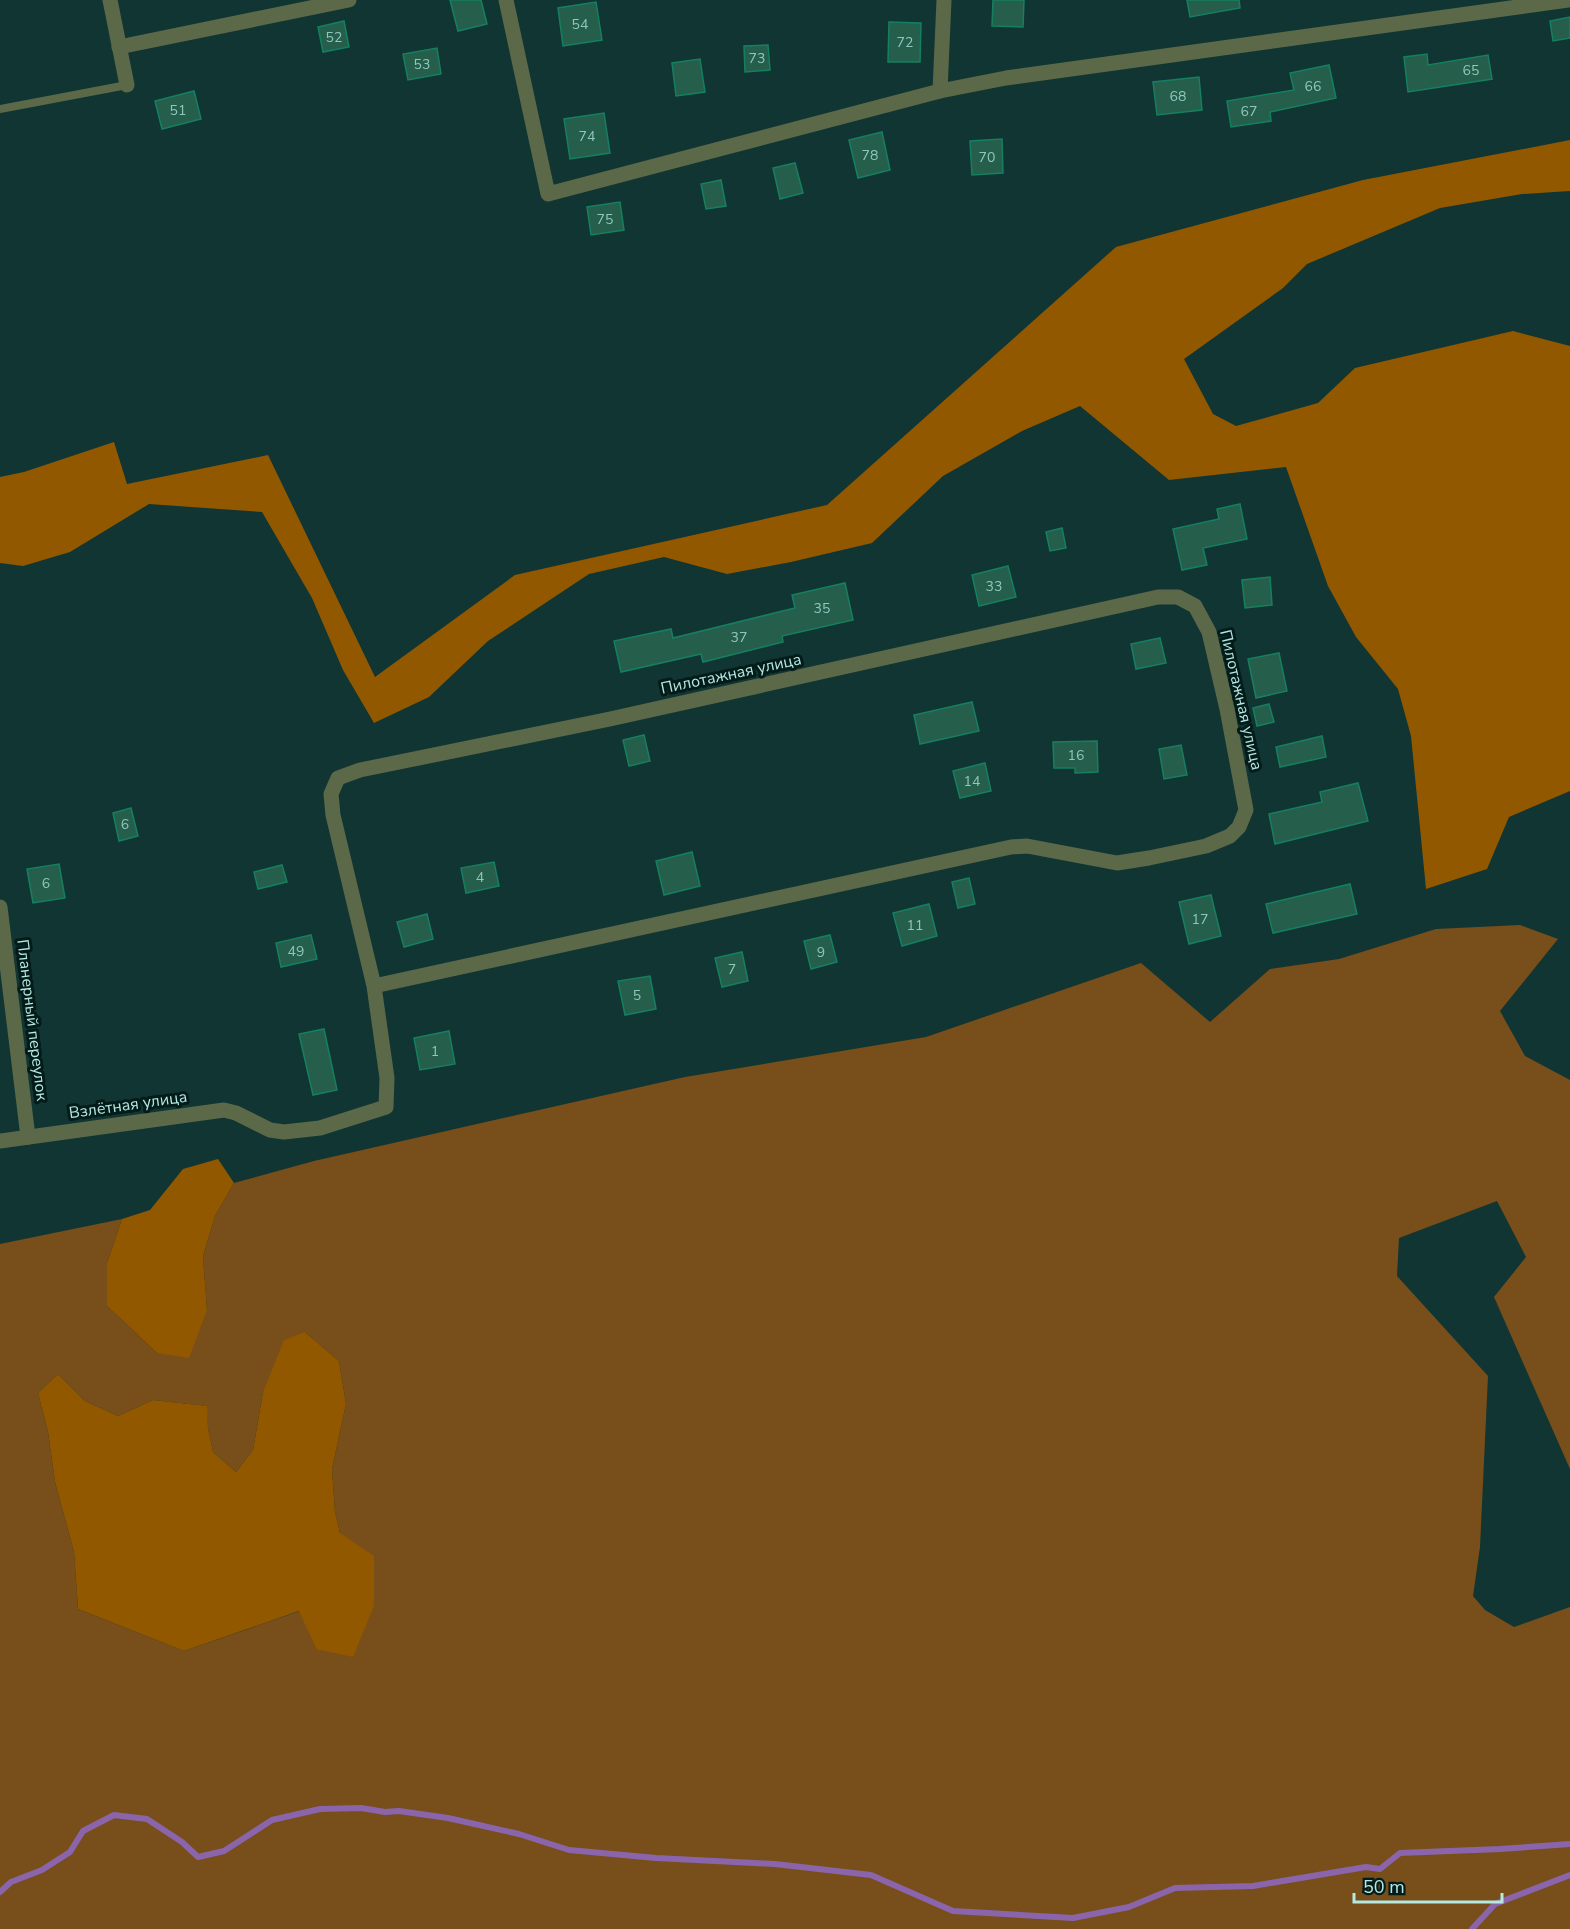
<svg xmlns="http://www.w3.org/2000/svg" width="1570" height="1929" font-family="'Nunito Sans',sans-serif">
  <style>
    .green { fill: #784e1b; fill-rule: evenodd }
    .forest { fill: #925800 }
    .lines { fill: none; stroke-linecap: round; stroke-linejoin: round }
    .stream { stroke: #8a65ac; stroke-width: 6 }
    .building { fill: #255e4b; stroke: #148061; stroke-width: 1.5 }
    .service { stroke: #5b6949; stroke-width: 8 }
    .minor { stroke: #5b6949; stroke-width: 15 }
    .labels { text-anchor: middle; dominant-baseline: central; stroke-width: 6; stroke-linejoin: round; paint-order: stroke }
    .number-label { font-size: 14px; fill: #92c6bc }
    .street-label { font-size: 16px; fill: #b6e8e2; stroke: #031b19 }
  </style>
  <rect width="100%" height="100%" fill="#113532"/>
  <path class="green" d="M 1520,925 L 1558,939 L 1500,1011 L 1525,1056 L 1570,1080 L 1570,1469 L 1494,1297 L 1526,1257 L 1497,1201 L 1399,1238 L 1397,1276 L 1488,1376 L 1480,1547 L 1473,1596 L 1485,1610 L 1514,1627 L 1570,1607 L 1570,1929 L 0,1929 L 0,1244 L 122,1219 L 107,1263 L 107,1306 L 157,1353 L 207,1310 L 203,1256 L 215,1216 L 234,1183 L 314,1161 L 685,1077 L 926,1037 L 1141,963 L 1210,1022 L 1270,969 L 1339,959 L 1436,929 ZM 305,1332 L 339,1361 L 346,1404 L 332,1469 L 335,1512 L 340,1533 L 316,1649 L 300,1611 L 184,1651 L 78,1609 L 74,1552 L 55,1482 L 48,1432 L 38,1393 L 58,1374 L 85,1401 L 118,1416 L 153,1400 L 206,1406 L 208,1428 L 213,1452 L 236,1472 L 253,1450 L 263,1392 Z"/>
  <g class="forest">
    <path d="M 1570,140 L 1570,191 L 1522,194 L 1440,208 L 1307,264 L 1283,288 L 1184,359 L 1213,414 L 1236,426 L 1318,403 L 1355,368 L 1513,331 L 1570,346 L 1570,791 L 1509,817 L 1487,869 L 1426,889 L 1411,736 L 1398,689 L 1356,637 L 1328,586 L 1286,467 L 1169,480 L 1080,406 L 1022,431 L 943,476 L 872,543 L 791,562 L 727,574 L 664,557 L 589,574 L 488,641 L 429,697 L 374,723 L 343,670 L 312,598 L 262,512 L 149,504 L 70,552 L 23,566 L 0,563 L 0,477 L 24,472 L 114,442 L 127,484 L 268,455 L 375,677 L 515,575 L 827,505 L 1116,247 L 1363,180 Z"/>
    <path d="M 218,1159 L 234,1183 L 215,1216 L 203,1256 L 207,1310 L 189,1358 L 157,1353 L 107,1306 L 107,1263 L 122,1219 L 150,1210 L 183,1169 Z"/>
    <path d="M 305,1332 L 339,1361 L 346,1404 L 332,1469 L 335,1512 L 340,1533 L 374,1556 L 374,1606 L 353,1657 L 316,1649 L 299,1611 L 184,1651 L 78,1609 L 74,1552 L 55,1482 L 48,1432 L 38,1393 L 58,1374 L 85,1401 L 118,1416 L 153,1400 L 207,1406 L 208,1428 L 213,1452 L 236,1472 L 253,1450 L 263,1392 L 284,1340 Z"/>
  </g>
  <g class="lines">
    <g class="stream">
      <path d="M 0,1892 L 11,1882 L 42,1870 L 70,1852 L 83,1831 L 114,1815 L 147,1819 L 182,1842 L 198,1857 L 224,1851 L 272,1820 L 320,1809 L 361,1808 L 385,1812 L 399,1811 L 448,1818 L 519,1834 L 569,1850 L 656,1858 L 775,1864 L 871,1875 L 953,1911 L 1073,1918 L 1129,1907 L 1175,1888 L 1253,1886 L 1366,1867 L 1380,1869 L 1400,1853 L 1500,1849 L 1570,1844"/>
      <path d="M 1472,1929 L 1495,1904 L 1570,1875"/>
    </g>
  </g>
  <g class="building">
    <path d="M 450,0 L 481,0 L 487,24 L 458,31 Z"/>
    <path d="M 993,0 L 1024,0 L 1023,27 L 992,26 Z"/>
    <path d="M 1187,0 L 1239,0 L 1240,8 L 1190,17 Z"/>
    <path d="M 596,2 L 602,40 L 563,46 L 558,8 Z"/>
    <path d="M 1570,17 L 1570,38 L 1553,41 L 1550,21 Z"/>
    <path d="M 344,21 L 349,47 L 323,52 L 318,27 Z"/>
    <path d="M 889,22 L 921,23 L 920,62 L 888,62 Z"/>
    <path d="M 768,45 L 770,70 L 745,72 L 744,46 Z"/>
    <path d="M 437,48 L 441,74 L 408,80 L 403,54 Z"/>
    <path d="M 1427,54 L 1428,65 L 1488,55 L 1492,79 L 1408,92 L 1404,57 Z"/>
    <path d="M 700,59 L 705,92 L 676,96 L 672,63 Z"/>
    <path d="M 1329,65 L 1336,98 L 1270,112 L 1271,121 L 1231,127 L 1227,101 L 1294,90 L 1290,73 Z"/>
    <path d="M 1199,77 L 1202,110 L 1157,115 L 1153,82 Z"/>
    <path d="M 194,91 L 201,119 L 162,129 L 155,101 Z"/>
    <path d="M 604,113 L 610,153 L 570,159 L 564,119 Z"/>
    <path d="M 882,132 L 890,170 L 858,178 L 849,140 Z"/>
    <path d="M 1002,139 L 1003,173 L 972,175 L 970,141 Z"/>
    <path d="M 795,163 L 803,193 L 780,199 L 773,168 Z"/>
    <path d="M 721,180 L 726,206 L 706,209 L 701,184 Z"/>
    <path d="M 620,202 L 624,230 L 591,235 L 587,207 Z"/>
    <path d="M 1240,504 L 1247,539 L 1203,548 L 1207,565 L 1182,570 L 1173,529 L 1219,519 L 1217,509 Z"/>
    <path d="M 1062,528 L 1066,548 L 1050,551 L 1046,532 Z"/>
    <path d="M 1008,566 L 1016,597 L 979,606 L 972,575 Z"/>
    <path d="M 1270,577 L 1272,605 L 1245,608 L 1242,580 Z"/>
    <path d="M 845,583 L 853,620 L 782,636 L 783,642 L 703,662 L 701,654 L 621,672 L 614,641 L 671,629 L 673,638 L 795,608 L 792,595 Z"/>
    <path d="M 1160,638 L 1166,663 L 1136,669 L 1131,644 Z"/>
    <path d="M 1279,653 L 1287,691 L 1256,698 L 1248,659 Z"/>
    <path d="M 972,702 L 979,731 L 920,744 L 914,715 Z"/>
    <path d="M 1269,704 L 1274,722 L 1257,726 L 1253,708 Z"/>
    <path d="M 644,735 L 650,761 L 629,766 L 623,740 Z"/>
    <path d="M 1322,736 L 1326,757 L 1280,767 L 1276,747 Z"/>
    <path d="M 1097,741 L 1098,772 L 1075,773 L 1075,768 L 1054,768 L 1053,742 Z"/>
    <path d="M 1181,745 L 1187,775 L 1164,779 L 1159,749 Z"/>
    <path d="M 985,763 L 991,791 L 960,798 L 953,771 Z"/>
    <path d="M 1358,783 L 1368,821 L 1275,844 L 1269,814 L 1322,802 L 1320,792 Z"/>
    <path d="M 131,808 L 138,836 L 119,841 L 113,813 Z"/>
    <path d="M 692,852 L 700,886 L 664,895 L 656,861 Z"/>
    <path d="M 494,862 L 499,886 L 466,893 L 461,868 Z"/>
    <path d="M 59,864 L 65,898 L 33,903 L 27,869 Z"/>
    <path d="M 282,865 L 287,882 L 258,889 L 254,872 Z"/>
    <path d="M 969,878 L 975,904 L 958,908 L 952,882 Z"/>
    <path d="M 1350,884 L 1357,914 L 1273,933 L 1266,904 Z"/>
    <path d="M 1211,895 L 1221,936 L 1189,944 L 1179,902 Z"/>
    <path d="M 929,904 L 937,936 L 902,946 L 893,913 Z"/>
    <path d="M 427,914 L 433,939 L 404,947 L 397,922 Z"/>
    <path d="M 311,935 L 317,959 L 281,967 L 276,943 Z"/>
    <path d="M 830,935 L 837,962 L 811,969 L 804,941 Z"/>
    <path d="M 742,952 L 748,981 L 722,987 L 715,958 Z"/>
    <path d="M 650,976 L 656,1009 L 625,1015 L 618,981 Z"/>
    <path d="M 324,1029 L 337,1090 L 313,1095 L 299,1034 Z"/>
    <path d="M 449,1031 L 455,1064 L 420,1070 L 414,1038 Z"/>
  </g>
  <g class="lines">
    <path class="service" d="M 0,109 L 127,85"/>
    <g class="minor">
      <path d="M 110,0 L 127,85"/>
      <path d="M 506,0 L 548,194 L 940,91 L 1006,78 L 1568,0"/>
      <path d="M 119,47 L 349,0"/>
      <path d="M 940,91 L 944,0"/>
      <path d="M 0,907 L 28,1137"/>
      <path d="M 0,1141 L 224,1110 L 236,1113 L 270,1130 L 284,1132 L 320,1128 L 386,1107 L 387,1078 L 374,986 L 333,815 L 331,794 L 338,778 L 360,770 L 610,719 L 1158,597 L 1178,597 L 1195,606 L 1209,632 L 1227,709 L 1246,810 L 1239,827 L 1230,836 L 1206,846 L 1149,858 L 1117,863 L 1027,846 L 1011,847 L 374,986"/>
    </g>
  </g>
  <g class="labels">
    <g class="number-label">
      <text x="580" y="24">54</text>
      <text x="334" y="37">52</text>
      <text x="905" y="42">72</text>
      <text x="757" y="58">73</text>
      <text x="422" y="64">53</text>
      <text x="1471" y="70">65</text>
      <text x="1313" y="86">66</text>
      <text x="1178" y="96">68</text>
      <text x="178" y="110">51</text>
      <text x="1249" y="111">67</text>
      <text x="587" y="136">74</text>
      <text x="870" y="155">78</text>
      <text x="987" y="157">70</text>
      <text x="605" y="219">75</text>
      <text x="994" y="586">33</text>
      <text x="822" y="608">35</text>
      <text x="739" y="637">37</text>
      <text x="1076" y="755">16</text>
      <text x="972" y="781">14</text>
      <text x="125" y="824">6</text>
      <text x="480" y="877">4</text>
      <text x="46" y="883">6</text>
      <text x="1200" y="919">17</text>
      <text x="915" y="925">11</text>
      <text x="296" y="951">49</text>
      <text x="821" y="952">9</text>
      <text x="732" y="969">7</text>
      <text x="637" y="995">5</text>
      <text x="435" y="1051">1</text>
    </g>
    <g class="street-label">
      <text transform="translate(731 674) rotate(-12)">Пилотажная улица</text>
      <text transform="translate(1241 700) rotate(77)">Пилотажная улица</text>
      <text transform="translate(32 1020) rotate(83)">Планерный переулок</text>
      <text transform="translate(128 1105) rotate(-8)">Взлётная улица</text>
    </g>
  </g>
  <path d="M1354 1893v9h148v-9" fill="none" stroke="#b6e8e2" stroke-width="3"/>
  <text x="1363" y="1893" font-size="18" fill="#b6e8e2" stroke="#031b19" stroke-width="4.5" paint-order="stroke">50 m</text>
</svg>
